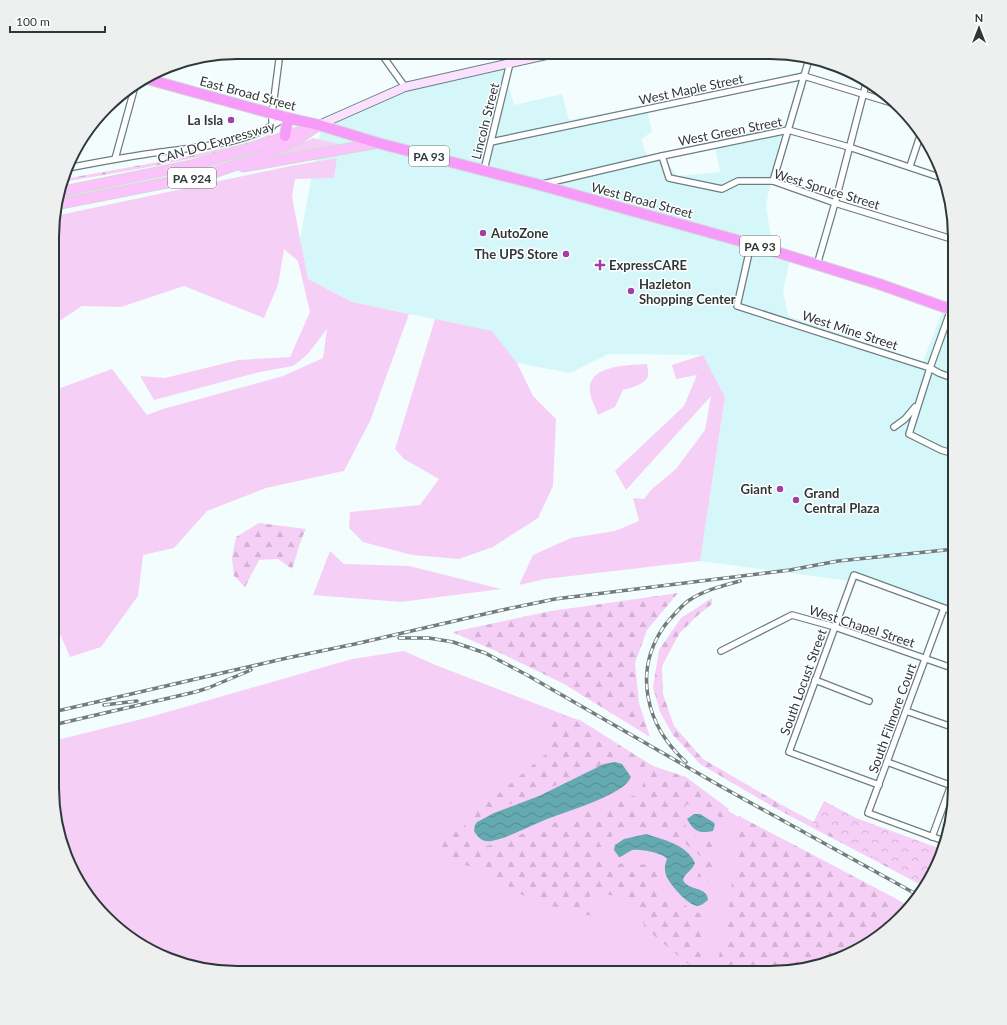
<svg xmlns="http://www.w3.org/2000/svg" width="1007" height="1025" font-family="Lato,sans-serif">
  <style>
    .built { fill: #d6f7fa }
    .grass { fill: #f6cff7 }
    .forest { fill: url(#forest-firs) }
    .park { fill: url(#park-crowns) }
    .water { fill: url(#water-waves) }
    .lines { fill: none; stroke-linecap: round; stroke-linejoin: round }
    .street-casing { stroke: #6a7f81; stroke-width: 8 }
    .secondary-casing { stroke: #6a7f81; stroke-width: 10 }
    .primary-casing { stroke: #d5d7d7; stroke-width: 11 }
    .highway-casing { stroke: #d5d7d7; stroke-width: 12 }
    .street { stroke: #fff; stroke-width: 5.5 }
    .secondary { stroke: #fce1fe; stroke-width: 8 }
    .primary { stroke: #fac3fc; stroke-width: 9 }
    .highway { stroke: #f69bfa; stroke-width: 10 }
    .rail-casing { stroke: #737c7d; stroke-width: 3.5 }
    .rail { stroke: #fff; stroke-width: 2; stroke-dasharray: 6; stroke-linecap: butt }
    .poi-dot { fill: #a03fa6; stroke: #fff; stroke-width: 1.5 }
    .labels { text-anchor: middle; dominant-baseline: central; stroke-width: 3; stroke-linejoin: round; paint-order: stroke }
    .shield { fill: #fff; stroke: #6d7474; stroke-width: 1 }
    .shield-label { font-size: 12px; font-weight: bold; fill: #2f3839 }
    .street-label { font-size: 13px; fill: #2f3839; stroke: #fff }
    .poi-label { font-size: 13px; font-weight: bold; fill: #2f3839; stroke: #fff; text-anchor: start }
    .rim { fill: none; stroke: #2f3839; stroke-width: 2 }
  </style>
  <defs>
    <pattern id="forest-firs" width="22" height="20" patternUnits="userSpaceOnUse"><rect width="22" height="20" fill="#f6cff7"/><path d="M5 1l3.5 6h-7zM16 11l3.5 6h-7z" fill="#d3b2d4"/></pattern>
    <pattern id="park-crowns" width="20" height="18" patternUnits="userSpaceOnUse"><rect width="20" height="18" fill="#f6cff7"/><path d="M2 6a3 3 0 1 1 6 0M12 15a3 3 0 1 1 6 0" fill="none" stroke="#d3b2d4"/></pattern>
    <pattern id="water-waves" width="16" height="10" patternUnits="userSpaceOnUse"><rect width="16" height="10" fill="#65aab1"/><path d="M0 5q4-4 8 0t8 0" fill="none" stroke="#548b91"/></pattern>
  </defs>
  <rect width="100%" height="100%" fill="#f4fdfe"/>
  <path class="built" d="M 502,60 L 514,105 L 562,94 L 569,120 L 646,106 L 652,131 L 641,140 L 648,157 L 668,164 L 678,176 L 720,172 L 715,147 L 734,136 L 783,127 L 766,205 L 772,244 L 792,251 L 783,291 L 788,316 L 923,362 L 942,312 L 955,315 L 955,611 L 881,585 L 700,561 L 725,397 L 703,355 L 609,354 L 570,373 L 517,363 L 491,331 L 352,302 L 308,279 L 300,239 L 323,117 Z"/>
  <g class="grass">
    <path d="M 313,138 L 343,145 L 267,160 L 266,158 Z"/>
    <path d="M 272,147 C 203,175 128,186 56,201 L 57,198 L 168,176 L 229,160 Z"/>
    <path d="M 337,158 L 334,178 L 295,179 L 292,197 L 308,279 L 352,302 L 409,314 L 370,421 L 344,471 L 266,488 L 207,511 L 174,548 L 143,555 L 138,596 L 101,647 L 70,657 L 53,618 L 55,390 L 112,369 L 147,415 L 163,409 L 283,376 L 323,358 L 327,329 L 307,355 L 293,366 L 260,372 L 154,400 L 140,376 L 165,378 L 238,360 L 290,357 L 310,312 L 298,261 L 284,249 L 278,285 L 264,318 L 184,286 L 121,307 L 82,306 L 55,324 L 55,216 L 290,166 Z"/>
    <path d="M 435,319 L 492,331 L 517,363 L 533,396 L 556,419 L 553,486 L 538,518 L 493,547 L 459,559 L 412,555 L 363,542 L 349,528 L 350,512 L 420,505 L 439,479 L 404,459 L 395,449 Z"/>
    <path d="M 703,355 L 725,397 L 700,561 L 545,579 L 519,585 L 533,555 L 571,538 L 615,531 L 639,521 L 633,498 L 644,499 L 652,489 L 676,469 L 705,430 L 711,396 L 626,490 L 615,471 L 684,406 L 697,375 L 676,379 L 672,365 Z"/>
    <path d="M 647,364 C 647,367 649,372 648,375 C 647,384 630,388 623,390 L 615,407 L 598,415 C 596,407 590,399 590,391 C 587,365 629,365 647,364 Z"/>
    <path d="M 330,551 L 344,564 L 409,566 L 501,589 L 401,602 L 313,595 Z"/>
    <path d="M 404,651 L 433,664 L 573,718 L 894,910 L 869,942 L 830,963 L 782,973 L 225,973 L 155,954 L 90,901 L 62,848 L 52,800 L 53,741 L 150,717 L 352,659 Z"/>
  </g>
  <g class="forest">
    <path d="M 271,134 L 272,136 C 248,145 224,151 199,157 C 153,167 108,174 63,182 L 64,179 L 175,159 L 250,142 Z"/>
    <path d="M 259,523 L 306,529 C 299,542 297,556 292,569 L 278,559 L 259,560 L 245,587 L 234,576 L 232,558 L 236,537 Z"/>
    <path d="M 678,593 L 647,630 L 635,663 L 639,703 L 650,737 L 564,684 L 496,651 L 452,632 L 551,611 Z"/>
    <path d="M 712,598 L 712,604 L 697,616 L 679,634 L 662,666 L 663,694 L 674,726 L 703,759 L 789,809 L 927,881 L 923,886 L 777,809 L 700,764 L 673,735 L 660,712 L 653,687 L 659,650 L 681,618 Z"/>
    <path d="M 554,714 L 580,720 L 648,763 L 638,774 L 621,758 L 465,823 L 467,839 L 487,846 L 641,793 L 644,780 L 653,766 L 686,777 L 729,809 L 722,819 L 709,810 L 687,804 L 681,811 L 689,835 L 718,841 L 709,883 L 697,878 L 704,859 L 681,840 L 650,827 L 623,831 L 599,842 L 610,864 L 632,863 L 656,866 L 664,894 L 706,917 L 701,945 L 703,973 L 699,973 L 645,928 L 639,910 L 623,897 L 589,892 L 596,917 L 540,903 L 518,893 L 486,870 L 443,860 L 442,847 L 449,829 L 486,804 L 546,754 Z"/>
    <path d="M 739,816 L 891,896 L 907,905 L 883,935 L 830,963 L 782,973 L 718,973 L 717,966 L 730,902 Z"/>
  </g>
  <path class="park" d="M 824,801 L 856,818 L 941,849 L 936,870 L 923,885 L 813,823 Z"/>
  <g class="water">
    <path d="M 615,762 L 622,764 L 631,777 C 628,783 624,786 618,790 C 596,803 571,810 547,819 C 534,824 498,843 486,841 C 480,840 477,836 474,831 L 475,825 L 477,822 L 494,813 L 539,796 L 604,764 Z"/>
    <path d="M 694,814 L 700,814 L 713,822 L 715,824 L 713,831 C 698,834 694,831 687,819 Z"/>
    <path d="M 646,834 C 664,840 686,844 695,863 C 692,871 684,874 683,880 C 688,891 707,886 708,900 C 704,903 701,906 697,906 C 688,905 669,884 666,875 C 664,869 665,864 667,859 C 663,853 641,849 633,850 C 628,851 624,856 619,857 L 614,850 L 615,845 L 624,839 Z"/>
  </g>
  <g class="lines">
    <defs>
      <g id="street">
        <path d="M 380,52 L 405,87"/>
        <path d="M 272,127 L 272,114 L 280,52"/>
        <path d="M 491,142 L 804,76 L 892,103"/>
        <path d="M 662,156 L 669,178 L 722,189 L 738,181 L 773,181 L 835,203 L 955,240"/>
        <path d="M 115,159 L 135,86"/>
        <path d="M 910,166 L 921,133"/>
        <path d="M 68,168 C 99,162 130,156 161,152 C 204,146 249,144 286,117"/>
        <path d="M 484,170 L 510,63 L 508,53"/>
        <path d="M 773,181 L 809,59"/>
        <path d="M 543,184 L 662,156 L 788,130 L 849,147 L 945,179"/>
        <path d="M 751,244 L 737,306 L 930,368 L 939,373 L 955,379"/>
        <path d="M 817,265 L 835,203 L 867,80"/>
        <path d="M 955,298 L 930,368 L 909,434 L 941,450 L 955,454"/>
        <path d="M 894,427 L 905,419 L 915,407"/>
        <path d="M 721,651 L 792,615 L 835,627 L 955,669"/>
        <path d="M 815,680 L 869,701"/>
        <path d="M 906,711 L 955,728"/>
        <path d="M 887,762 L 955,787"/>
        <path d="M 879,785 L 789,752 L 854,575 L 955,612"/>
        <path d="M 932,837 L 955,774"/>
        <path d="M 944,841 L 868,813 L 944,608"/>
      </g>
      <path id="secondary" d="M 319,125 L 405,87 L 555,53"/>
      <g id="primary">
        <path d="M 243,167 L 378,143"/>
        <path d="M 59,192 L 192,165 L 245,150 L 307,129"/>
        <path d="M 55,205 L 208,175 L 254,159 L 297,140 L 319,125"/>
      </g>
      <g id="highway">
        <path d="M 147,79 L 288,118 L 319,125 L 378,143 L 540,185 L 751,244 L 879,284 L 955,311"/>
        <path d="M 285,136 L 288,118"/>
      </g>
    </defs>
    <use href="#street" class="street-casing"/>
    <use href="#secondary" class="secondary-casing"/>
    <use href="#primary" class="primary-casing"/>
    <use href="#highway" class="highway-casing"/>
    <use href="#street" class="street"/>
    <use href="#secondary" class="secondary"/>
    <use href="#primary" class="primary"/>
    <use href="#highway" class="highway"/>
    <defs>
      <g id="rail">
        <path d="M 399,638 L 429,638 L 453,642 L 485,653 L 527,675 L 722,787 L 916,894"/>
        <path d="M 104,705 L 137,701"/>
        <path d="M 53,712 L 287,658 L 355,644 L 502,610 L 555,599 L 790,570 L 838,561 L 955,549"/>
        <path d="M 53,725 L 195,692 L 208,688 L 251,670"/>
        <path d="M 686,762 C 646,726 632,671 665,625 C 672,617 680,607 688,601 C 704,590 722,586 740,581"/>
      </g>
    </defs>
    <use href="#rail" class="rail-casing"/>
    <use href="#rail" class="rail"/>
  </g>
  <g class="poi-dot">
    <circle cx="231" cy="120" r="4"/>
    <circle cx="483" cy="233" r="4"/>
    <circle cx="566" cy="254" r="4"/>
    <path d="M598 259h4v4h4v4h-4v4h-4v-4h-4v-4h4z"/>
    <circle cx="631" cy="291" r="4"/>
    <circle cx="780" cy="489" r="4"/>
    <circle cx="796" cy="500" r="4"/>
  </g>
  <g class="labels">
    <g class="shield">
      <rect x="409" y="146" width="40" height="20" rx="3"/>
      <rect x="168" y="168" width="48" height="20" rx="3"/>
      <rect x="740" y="236" width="40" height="20" rx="3"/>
    </g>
    <g class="shield-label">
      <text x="429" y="156">PA 93</text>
      <text x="192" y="178">PA 924</text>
      <text x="760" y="246">PA 93</text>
    </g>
    <g class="street-label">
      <text transform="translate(691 89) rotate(-12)">West Maple Street</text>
      <text transform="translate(248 93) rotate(15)">East Broad Street</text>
      <text transform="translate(485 121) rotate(-76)">Lincoln Street</text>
      <text transform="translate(730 131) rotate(-11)">West Green Street</text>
      <text transform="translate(216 142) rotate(-16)">CAN DO Expressway</text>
      <text transform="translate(827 189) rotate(17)">West Spruce Street</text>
      <text transform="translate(642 200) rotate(15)">West Broad Street</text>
      <text transform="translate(850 330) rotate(18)">West Mine Street</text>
      <text transform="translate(862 626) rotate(18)">West Chapel Street</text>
      <text transform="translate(803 682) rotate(-70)">South Locust Street</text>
      <text transform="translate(892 718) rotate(-70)">South Filmore Court</text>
    </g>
    <g class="poi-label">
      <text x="223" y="120" text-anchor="end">La Isla</text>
      <text x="491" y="233">AutoZone</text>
      <text x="558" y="254" text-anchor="end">The UPS Store</text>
      <text x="609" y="265">ExpressCARE</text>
      <text x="639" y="284">Hazleton<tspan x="639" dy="15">Shopping Center</tspan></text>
      <text x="772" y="489" text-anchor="end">Giant</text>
      <text x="804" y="493">Grand<tspan x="804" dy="15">Central Plaza</tspan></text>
    </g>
  </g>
  <path d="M0 0H1007V1025H0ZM237 59H770A178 178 0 0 1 948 237V788A178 178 0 0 1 770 966H237A178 178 0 0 1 59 788V237A178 178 0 0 1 237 59Z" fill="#eeefef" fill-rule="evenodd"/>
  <path class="rim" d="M237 59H770A178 178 0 0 1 948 237V788A178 178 0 0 1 770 966H237A178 178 0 0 1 59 788V237A178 178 0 0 1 237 59Z"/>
  <g transform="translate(979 28)" stroke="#ffffff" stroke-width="3" paint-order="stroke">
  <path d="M0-3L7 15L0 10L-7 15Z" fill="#2f3839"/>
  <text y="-6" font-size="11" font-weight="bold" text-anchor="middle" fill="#2f3839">N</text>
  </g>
  <path d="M10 26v6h95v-6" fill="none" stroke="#2f3839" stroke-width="2"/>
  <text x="16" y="26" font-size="12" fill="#2f3839" stroke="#ffffff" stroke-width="3" paint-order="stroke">100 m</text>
</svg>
